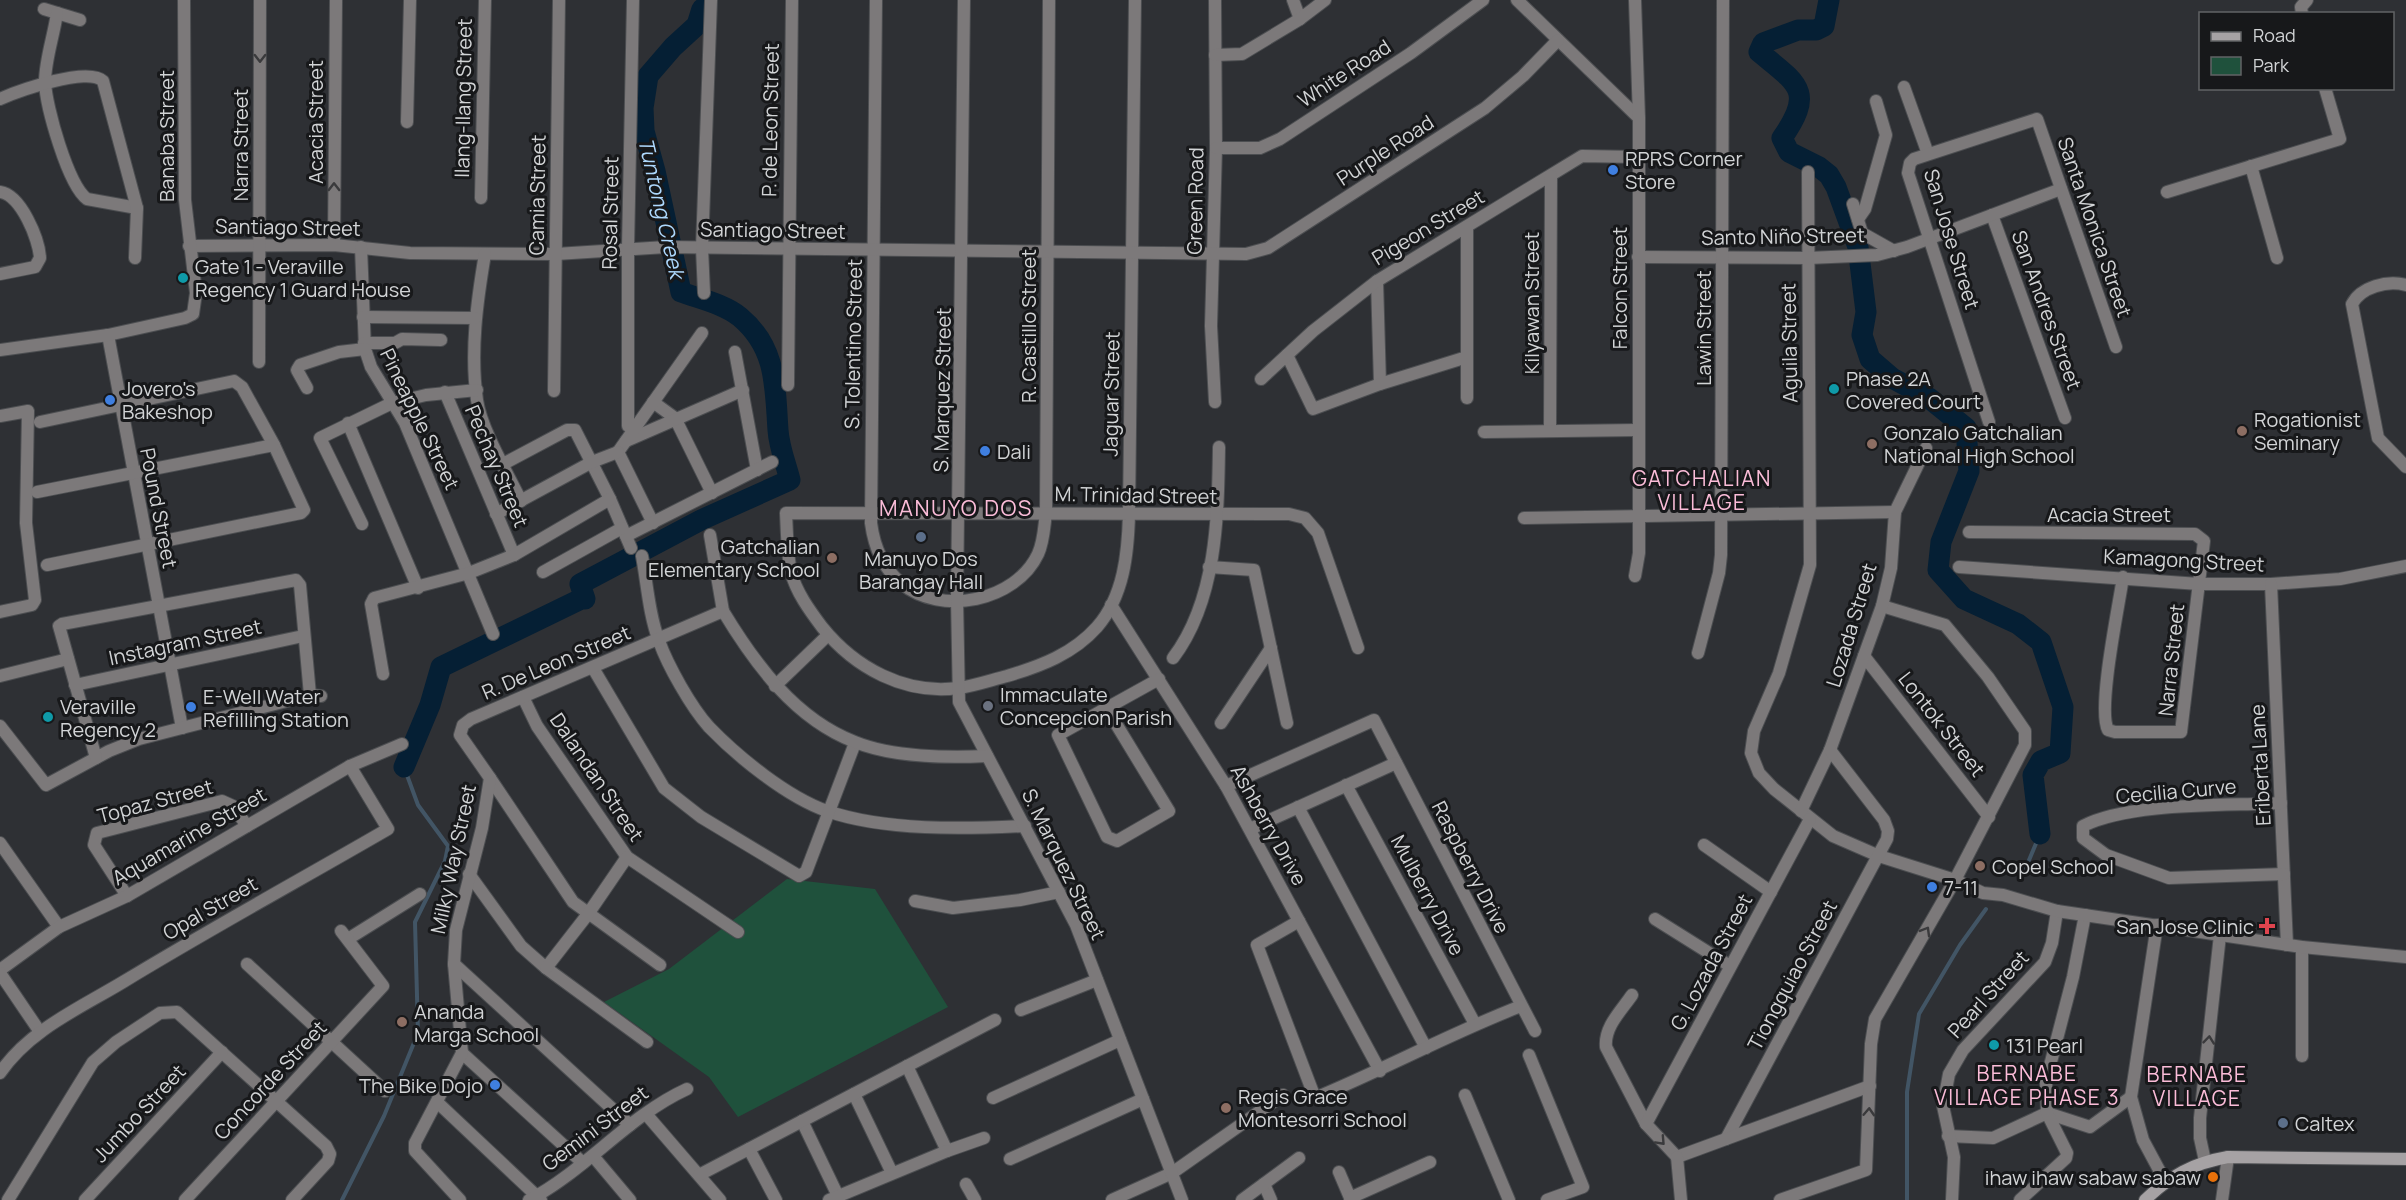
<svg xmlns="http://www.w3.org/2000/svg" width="2406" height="1200" font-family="Manrope,sans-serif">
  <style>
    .green { fill: #1f513c }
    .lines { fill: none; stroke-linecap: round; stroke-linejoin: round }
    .stream { stroke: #425565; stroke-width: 4 }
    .river { stroke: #051f34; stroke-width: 21 }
    .minor-casing { stroke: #4c4e51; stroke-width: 14 }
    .tertiary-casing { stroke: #4c4e51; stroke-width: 14 }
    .secondary-casing { stroke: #4c4e51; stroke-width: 14 }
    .minor { stroke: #7c797a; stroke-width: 12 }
    .tertiary { stroke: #7c797a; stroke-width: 12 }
    .secondary { stroke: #a6a2a4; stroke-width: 12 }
    .oneway { stroke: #3a3a3c }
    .shop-dot { fill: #3f7fe0; stroke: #17181a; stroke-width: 2 }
    .culture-dot { fill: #0f9aa8; stroke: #17181a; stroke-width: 2 }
    .education-dot { fill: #8d6e63; stroke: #17181a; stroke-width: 2 }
    .service-dot { fill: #5c6f8a; stroke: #17181a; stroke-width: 2 }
    .worship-dot { fill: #6b7280; stroke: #17181a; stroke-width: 2 }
    .health-dot { fill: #e0444e; stroke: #17181a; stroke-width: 2 }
    .food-dot { fill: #e8710a; stroke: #17181a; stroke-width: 2 }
    .labels { text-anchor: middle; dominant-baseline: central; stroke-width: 6; stroke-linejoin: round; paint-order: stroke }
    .street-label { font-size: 20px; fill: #d2d4d6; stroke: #17181a }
    .poi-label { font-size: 20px; fill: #d2d4d6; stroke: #17181a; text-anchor: start }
    .water-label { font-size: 21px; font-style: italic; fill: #add8fd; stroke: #17181a }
    .neighbourhood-label { font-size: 21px; letter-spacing: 1.5px; fill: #fbbcd8; stroke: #17181a }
    .quarter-label { font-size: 22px; letter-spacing: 1.5px; fill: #fbbcd8; stroke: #17181a }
  </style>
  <rect width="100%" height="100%" fill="#2e3034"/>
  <path class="green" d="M 787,879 L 875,889 L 948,1007 L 738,1117 L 709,1077 L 604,1002 L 669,969 Z"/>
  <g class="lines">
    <g class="stream">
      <path d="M 702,9 L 705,0"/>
      <path d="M 2024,872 L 2040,834"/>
      <path d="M 342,1200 L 384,1116 L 418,1033 L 415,922 L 445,861 L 448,846 L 418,805 L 404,767"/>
      <path d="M 1907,1200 L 1907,1092 L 1919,1014 L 1960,945 L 1986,909"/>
    </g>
    <g class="river">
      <path d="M 1829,0 L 1824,26 L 1816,30 L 1798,30 L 1763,43 L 1759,52 C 1798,84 1815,91 1782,138 L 1789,152 L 1819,167 L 1829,175 L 1836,187 L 1858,247 L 1866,312 L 1862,335 L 1870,359 L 1892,378 L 1929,398 L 1966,428 L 1969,471 L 1941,542 L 1938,570 L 1964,599 L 2018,624 L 2041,642 L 2063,707 L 2060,753 L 2041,761 L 2033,775 L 2040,834"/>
      <path d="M 404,767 L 430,705 L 441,667 L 581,599 L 585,599 L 580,584 L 701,520 L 790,480 C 786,464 779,447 778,430 C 775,387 777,348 740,317 C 724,304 700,299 681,292 L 655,171 L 644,131 L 643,108 L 648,76 L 673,47 L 697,25 L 702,9"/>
    </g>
    <defs>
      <g id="minor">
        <path d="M 876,0 L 871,523 C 874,546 883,568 901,583 C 941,617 1016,601 1038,554 C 1044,541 1044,527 1046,513 L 1049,0"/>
        <path d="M 1135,0 L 1129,514 C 1128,553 1124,596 1097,627 C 1073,654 1041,666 1007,676 C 991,680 974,686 958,688 C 905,695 855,668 822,627 C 810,611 796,592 791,572 C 787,553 787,532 786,513 L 1289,514 L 1305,518 L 1318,533 L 1358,648"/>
        <path d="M 1215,0 L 1216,148 L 1211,326 L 1215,402"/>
        <path d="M 1293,0 L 1300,19"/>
        <path d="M 1517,0 L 1639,118"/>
        <path d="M 44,9 L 80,20"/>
        <path d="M 57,13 C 54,35 45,60 45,82 C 46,107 68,185 87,199 L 137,208"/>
        <path d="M 2302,14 L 2301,7 L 2307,0"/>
        <path d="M 1215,55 L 1242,54 L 1300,19 L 1325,0"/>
        <path d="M 1904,87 L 1928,154"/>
        <path d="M 0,99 C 18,91 88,66 103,81 L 137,208 L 135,258"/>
        <path d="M 407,122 L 410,0"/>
        <path d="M 1216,148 L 1260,148 L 1280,139 L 1411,53 L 1483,0"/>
        <path d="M 2251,166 L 2277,258"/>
        <path d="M 1808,172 L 1810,565 L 1779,673 L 1754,731 L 1751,753 L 1759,773 L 1774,789 L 1833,836 L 1879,856 L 1955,880 L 2025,745 L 2025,731 L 1988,677 L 1945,625 L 1882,606"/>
        <path d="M 0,192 C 21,195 39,239 40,258 L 35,267 L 0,274"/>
        <path d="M 2167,192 L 2340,139 L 2325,88"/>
        <path d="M 481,198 L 485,0"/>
        <path d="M 1853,204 L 1862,233 L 1894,251"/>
        <path d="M 1992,215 L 2065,418"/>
        <path d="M 1858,219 L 1865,209 L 1886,135 L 1876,101"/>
        <path d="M 334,245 L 336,0"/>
        <path d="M 189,246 L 334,245 L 410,253 L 556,254 L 666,247 L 1246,254 L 1268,248 L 1485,108 L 1523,76 L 1558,40"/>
        <path d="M 361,247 L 365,349 L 371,367 L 405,423 L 493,634"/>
        <path d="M 485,254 C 477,301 470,352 477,400 C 481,429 508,474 521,501"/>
        <path d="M 1638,257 L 1808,258 L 1877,255 L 1907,247 L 2061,189"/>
        <path d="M 1377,281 L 1380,384"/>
        <path d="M 2406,285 C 2387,280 2361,287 2352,304 L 2378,438 L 2406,467"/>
        <path d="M 704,293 L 702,248 L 711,0"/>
        <path d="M 363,317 L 475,318"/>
        <path d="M 108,335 L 182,728"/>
        <path d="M 364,343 L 395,343 L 402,339 L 441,340"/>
        <path d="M 0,350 L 108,335 L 185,318 L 193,314 L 196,293 L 185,200 L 184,0"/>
        <path d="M 735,352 L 757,470"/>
        <path d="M 1287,355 L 1313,409 L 1380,384 L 1467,357"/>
        <path d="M 259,362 L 260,0"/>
        <path d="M 1261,379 L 1313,331 L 1377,281 L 1582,156 L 1638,157"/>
        <path d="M 788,385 L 792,0"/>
        <path d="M 307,388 L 297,370 L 300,365 L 339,352 L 365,349"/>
        <path d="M 554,391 L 559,0"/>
        <path d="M 445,392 L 514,555"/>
        <path d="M 1467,398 L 1467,227"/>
        <path d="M 653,402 L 675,418 L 712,493"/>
        <path d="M 0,416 L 28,411 L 26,523 L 35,600 L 32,605 L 0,612"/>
        <path d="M 40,422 L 234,381 L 242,387 L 274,445 L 304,510 L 301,513 L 47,565"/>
        <path d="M 1989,422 L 1908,173 L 1910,163 L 1914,159 L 2037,119 L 2116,347"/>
        <path d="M 348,423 L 418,588"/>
        <path d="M 628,426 L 628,248 L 633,0"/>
        <path d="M 1550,431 L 1551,176"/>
        <path d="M 1484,432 L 1638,430"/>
        <path d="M 626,441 L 743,390"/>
        <path d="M 618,452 L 702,333"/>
        <path d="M 618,452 L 653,523"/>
        <path d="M 503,464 L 567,430 L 575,430 L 610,499 L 631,548"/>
        <path d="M 37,492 L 274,445"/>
        <path d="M 496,514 L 592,462 L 618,452"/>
        <path d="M 1524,518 L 1895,512"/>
        <path d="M 362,524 L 320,438 L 392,403 L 426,395 L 477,390"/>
        <path d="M 1969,532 L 2195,534 L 2204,541 L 2181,732 L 2115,732 L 2108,730 C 2097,709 2119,605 2123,577"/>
        <path d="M 710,535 L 723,611"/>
        <path d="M 626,536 L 772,462"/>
        <path d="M 642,556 C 647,583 649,615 659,641 C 668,666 691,707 709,727 C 738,757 787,797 827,811 C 885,831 964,829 1025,826"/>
        <path d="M 1209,567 L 1254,570 L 1287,723"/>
        <path d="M 1959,567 L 2199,584 L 2271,584 L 2340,579 L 2406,566"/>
        <path d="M 543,572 L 622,528"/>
        <path d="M 1635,576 L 1639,553 L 1639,118 L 1635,0"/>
        <path d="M 2271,584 L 2287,945"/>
        <path d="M 1111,605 L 1226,786 L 1380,1071"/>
        <path d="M 1698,653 L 1719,573 L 1721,555 L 1723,0"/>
        <path d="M 1864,656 L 1989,817"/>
        <path d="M 1173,658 C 1217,600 1218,516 1219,447"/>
        <path d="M 593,668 L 664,788 L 701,817 L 799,876 L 806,872 L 855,743"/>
        <path d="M 383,674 L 371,604 L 374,598 L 469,573 L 514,555 L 610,499"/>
        <path d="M 0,676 L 68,659"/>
        <path d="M 75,685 L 303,636"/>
        <path d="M 775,686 L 828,635"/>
        <path d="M 523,697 L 537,726 L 627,857 L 738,932"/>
        <path d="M 1107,709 L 1169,811 L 1117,841 L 1107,837 L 1058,735 L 1159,679"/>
        <path d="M 1221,723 L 1271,648"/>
        <path d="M 0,726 L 46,785 L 109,751 L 139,739 L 310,695 L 321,696"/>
        <path d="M 96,758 L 59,626 L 62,624 L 296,580 L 300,585 L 310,695"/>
        <path d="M 490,778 L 573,902 L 660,965"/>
        <path d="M 1346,785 L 1475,1024"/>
        <path d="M 1226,786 L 1374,720 L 1535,1031"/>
        <path d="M 2281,803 C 2225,806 2131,802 2083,826 L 2083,838 L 2106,855 L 2169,878 L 2284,874"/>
        <path d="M 1298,807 L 1426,1048"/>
        <path d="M 1801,811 L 1830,750 L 1882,606 L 1891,568 L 1895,512 L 1926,448"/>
        <path d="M 1250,829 L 1396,763"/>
        <path d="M 0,843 L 59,927"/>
        <path d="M 1704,845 L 1771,892"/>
        <path d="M 469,874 L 521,946 L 546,968 L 647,1042"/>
        <path d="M 127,896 L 94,845 L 97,833 L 222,801 L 233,806 L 247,826"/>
        <path d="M 915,901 L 953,908 L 1020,900 L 1059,892"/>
        <path d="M 1655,919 L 1730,966"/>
        <path d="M 1299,921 L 1257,945 L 1315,1098 C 1385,1069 1451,1033 1521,1006"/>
        <path d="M 2157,925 L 2131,1097 L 2143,1140 L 2165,1181"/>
        <path d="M 348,939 L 420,894"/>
        <path d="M 247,964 L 385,1091"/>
        <path d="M 454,964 L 630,1125"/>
        <path d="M 546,968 L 588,914 L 627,857"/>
        <path d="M 0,970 L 59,927 L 127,896 L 350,766 L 402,744"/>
        <path d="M 0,973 L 40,1032"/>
        <path d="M 1632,995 C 1621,1011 1604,1027 1606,1047 L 1646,1124 L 1677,1157"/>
        <path d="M 1021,1010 L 1097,980"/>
        <path d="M 462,1053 L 583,1163"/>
        <path d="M 1529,1055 L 1583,1187 L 1547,1200"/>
        <path d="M 2302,1056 L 2302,947"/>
        <path d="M 907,1066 L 947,1151 L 984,1138"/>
        <path d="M 0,1073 C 29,1030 80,1008 123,982 C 210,929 300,880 388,829 L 350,766"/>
        <path d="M 854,1094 L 892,1173"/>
        <path d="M 1465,1095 L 1509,1200"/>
        <path d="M 993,1098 L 1120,1040"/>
        <path d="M 437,1102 L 541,1200"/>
        <path d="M 2047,1113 L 2090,1127 L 2131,1097"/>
        <path d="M 646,1114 L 720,1200"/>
        <path d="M 802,1121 L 838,1196"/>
        <path d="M 1646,1124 L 1810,819"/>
        <path d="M 1948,1136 L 1993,1138 L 2047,1113"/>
        <path d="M 1726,1139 L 1887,839 L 1888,831 L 1884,820 L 1830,750"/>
        <path d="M 749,1149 L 776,1200"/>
        <path d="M 593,1156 L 630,1200"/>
        <path d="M 1677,1157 L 1870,1086"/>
        <path d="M 1677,1157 L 1681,1200"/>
        <path d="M 1010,1159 L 1143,1099"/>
        <path d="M 2205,1161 L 2200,1138 L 2200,1118 L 2220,935"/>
        <path d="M 1339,1172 L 1351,1200"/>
        <path d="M 699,1175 L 995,1020"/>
        <path d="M 966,1184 L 975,1200"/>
        <path d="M 1264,1184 L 1271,1200"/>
        <path d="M 1350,1198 L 1430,1162"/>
        <path d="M 8,1200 L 93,1062 L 116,1042 L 160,1013 L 177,1012 L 326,1146 L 330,1154 L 328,1161 L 292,1200"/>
        <path d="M 85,1200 L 222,1052"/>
        <path d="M 185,1200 L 383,986 L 341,931"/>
        <path d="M 529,1200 C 586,1170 628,1116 687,1089"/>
        <path d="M 829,1200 L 947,1151"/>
        <path d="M 1112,1200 L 1172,1173 L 1283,1095"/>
        <path d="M 1242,1200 L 1299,1158"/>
        <path d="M 1952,1200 L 1954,1157 L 1943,1106 L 1949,1074 L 1963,1050 L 2045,962 L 2052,943 L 2057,911"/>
        <path d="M 2020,1200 L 2066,1158 L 2067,1153 L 2047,1113 L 2046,1081 L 2073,977 L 2085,915"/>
        <path d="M 2222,1200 L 2228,1157"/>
      </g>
      <g id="tertiary">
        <path d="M 964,0 L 957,599 L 959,702 L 1076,925 L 1182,1200"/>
        <path d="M 1955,880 L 1983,893 L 2003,895 L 2057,911 L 2302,947 L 2406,957"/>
        <path d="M 460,1200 L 415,1151 L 415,1143 L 462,1053 L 454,964 L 456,930 L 482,828 L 490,778 L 460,735 L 463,725 L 471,719 L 723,611 C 755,664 795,719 855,742 C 892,757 948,758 987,756"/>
        <path d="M 1780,1200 L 1866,1170 L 1871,1044 L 1875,1019 L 1955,880"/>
      </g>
      <path id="secondary" d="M 2145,1200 C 2170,1176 2193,1163 2228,1157 L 2406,1159"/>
    </defs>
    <use href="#minor" class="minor-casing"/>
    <use href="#tertiary" class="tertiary-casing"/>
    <use href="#secondary" class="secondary-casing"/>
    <use href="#minor" class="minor"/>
    <use href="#tertiary" class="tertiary"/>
    <use href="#secondary" class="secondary"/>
  </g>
  <defs><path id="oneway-chevron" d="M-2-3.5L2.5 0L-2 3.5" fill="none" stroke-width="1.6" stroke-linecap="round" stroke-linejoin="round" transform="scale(1.5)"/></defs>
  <g class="oneway">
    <use href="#oneway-chevron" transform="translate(260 58) rotate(90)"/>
    <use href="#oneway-chevron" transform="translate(334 187) rotate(-90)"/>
    <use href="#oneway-chevron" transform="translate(1926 931) rotate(-60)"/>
    <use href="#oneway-chevron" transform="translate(2209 1040) rotate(-84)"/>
    <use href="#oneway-chevron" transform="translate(1869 1112) rotate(-87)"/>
    <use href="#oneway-chevron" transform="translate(1661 1141) rotate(47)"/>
  </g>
  <g class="shop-dot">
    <circle cx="1613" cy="170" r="6"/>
    <circle cx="110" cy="400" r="6"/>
    <circle cx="985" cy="451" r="6"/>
    <circle cx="191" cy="707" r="6"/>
    <circle cx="1932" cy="887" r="6"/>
    <circle cx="495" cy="1085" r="6"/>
  </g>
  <g class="culture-dot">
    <circle cx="183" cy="278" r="6"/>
    <circle cx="1834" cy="389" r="6"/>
    <circle cx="48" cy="717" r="6"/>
    <circle cx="1994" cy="1045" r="6"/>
  </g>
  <g class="education-dot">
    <circle cx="2242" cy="431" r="6"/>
    <circle cx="1872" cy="444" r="6"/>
    <circle cx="832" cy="558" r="6"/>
    <circle cx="1980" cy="866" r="6"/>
    <circle cx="402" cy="1022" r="6"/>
    <circle cx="1226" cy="1108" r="6"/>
  </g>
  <g class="service-dot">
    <circle cx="921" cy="537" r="6"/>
    <circle cx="2283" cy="1123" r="6"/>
  </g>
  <circle class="worship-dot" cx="988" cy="706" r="6"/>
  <path class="health-dot" d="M2264 917h6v6h6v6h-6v6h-6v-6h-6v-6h6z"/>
  <circle class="food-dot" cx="2213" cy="1177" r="6"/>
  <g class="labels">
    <g class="street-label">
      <text transform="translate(1344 73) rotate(-33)">White Road</text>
      <text transform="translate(463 98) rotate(-89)">Ilang-Ilang Street</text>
      <text transform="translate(770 120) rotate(-89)">P. de Leon Street</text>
      <text transform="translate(315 122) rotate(-90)">Acacia Street</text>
      <text transform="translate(166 136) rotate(-90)">Banaba Street</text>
      <text transform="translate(240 145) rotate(-90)">Narra Street</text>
      <text transform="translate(1385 150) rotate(-33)">Purple Road</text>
      <text transform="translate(537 195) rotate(-89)">Camia Street</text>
      <text transform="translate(1195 201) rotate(-89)">Green Road</text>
      <text transform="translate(610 213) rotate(-89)">Rosal Street</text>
      <text transform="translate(288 227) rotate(1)">Santiago Street</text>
      <text transform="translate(1428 227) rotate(-31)">Pigeon Street</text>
      <text transform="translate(2095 227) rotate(71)">Santa Monica Street</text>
      <text transform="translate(773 230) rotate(1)">Santiago Street</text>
      <text transform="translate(1783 236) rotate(-1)">Santo Niño Street</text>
      <text transform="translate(1952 239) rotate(73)">San Jose Street</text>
      <text transform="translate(1619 288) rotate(-90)">Falcon Street</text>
      <text transform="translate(1531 303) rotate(-90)">Kilyawan Street</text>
      <text transform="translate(2047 310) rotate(70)">San Andres Street</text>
      <text transform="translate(1028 326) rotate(-90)">R. Castillo Street</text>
      <text transform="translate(1703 328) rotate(-90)">Lawin Street</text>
      <text transform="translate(1789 343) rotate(-91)">Aguila Street</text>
      <text transform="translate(853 344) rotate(-89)">S. Tolentino Street</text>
      <text transform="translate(942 390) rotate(-89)">S. Marquez Street</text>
      <text transform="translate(1111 394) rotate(-89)">Jaguar Street</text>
      <text transform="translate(420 419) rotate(64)">Pineapple Street</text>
      <text transform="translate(497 466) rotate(67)">Pechay Street</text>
      <text transform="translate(1136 495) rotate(1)">M. Trinidad Street</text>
      <text transform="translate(159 508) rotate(79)">Pound Street</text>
      <text x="2109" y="514">Acacia Street</text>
      <text transform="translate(2184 560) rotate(3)">Kamagong Street</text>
      <text transform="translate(1851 625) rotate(-73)">Lozada Street</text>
      <text transform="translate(185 642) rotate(-12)">Instagram Street</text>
      <text transform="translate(2171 660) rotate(-84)">Narra Street</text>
      <text transform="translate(556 662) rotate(-23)">R. De Leon Street</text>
      <text transform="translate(1942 724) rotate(52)">Lontok Street</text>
      <text transform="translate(2260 765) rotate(-93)">Eriberta Lane</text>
      <text transform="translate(597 777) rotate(56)">Dalandan Street</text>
      <text transform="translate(2176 791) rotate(-5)">Cecilia Curve</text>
      <text transform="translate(155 801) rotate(-15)">Topaz Street</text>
      <text transform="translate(1269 825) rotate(61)">Ashberry Drive</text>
      <text transform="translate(189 836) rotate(-30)">Aquamarine Street</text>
      <text transform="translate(453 859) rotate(-78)">Milky Way Street</text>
      <text transform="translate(1064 864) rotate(64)">S. Marquez Street</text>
      <text transform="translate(1471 867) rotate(63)">Raspberry Drive</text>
      <text transform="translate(1428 895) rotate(62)">Mulberry Drive</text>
      <text transform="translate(210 908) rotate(-30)">Opal Street</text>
      <text transform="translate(1711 962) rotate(-62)">G. Lozada Street</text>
      <text transform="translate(1792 975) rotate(-62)">Tiongquiao Street</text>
      <text transform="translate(1988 994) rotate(-48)">Pearl Street</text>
      <text transform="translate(270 1080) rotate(-47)">Concorde Street</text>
      <text transform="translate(139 1113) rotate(-47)">Jumbo Street</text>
      <text transform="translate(595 1128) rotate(-37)">Gemini Street</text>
    </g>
    <g class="poi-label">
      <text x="1625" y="158">RPRS Corner<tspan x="1625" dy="23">Store</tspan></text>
      <text x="195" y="266">Gate 1 - Veraville<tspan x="195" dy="23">Regency 1 Guard House</tspan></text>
      <text x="1846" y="378">Phase 2A<tspan x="1846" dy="23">Covered Court</tspan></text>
      <text x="122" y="388">Jovero's<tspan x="122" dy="23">Bakeshop</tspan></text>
      <text x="2254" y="419">Rogationist<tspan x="2254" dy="23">Seminary</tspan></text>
      <text x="1884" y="432">Gonzalo Gatchalian<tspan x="1884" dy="23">National High School</tspan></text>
      <text x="997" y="451">Dali</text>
      <text x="820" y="546" text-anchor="end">Gatchalian<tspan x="820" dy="23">Elementary School</tspan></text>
      <text x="921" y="558" text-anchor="middle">Manuyo Dos<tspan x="921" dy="23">Barangay Hall</tspan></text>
      <text x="1000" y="694">Immaculate<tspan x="1000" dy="23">Concepcion Parish</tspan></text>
      <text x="203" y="696">E-Well Water<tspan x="203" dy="23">Refilling Station</tspan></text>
      <text x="60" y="706">Veraville<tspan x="60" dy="23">Regency 2</tspan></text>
      <text x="1992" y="866">Copel School</text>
      <text x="1944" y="887">7-11</text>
      <text x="2254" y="926" text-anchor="end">San Jose Clinic</text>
      <text x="414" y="1011">Ananda<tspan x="414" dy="23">Marga School</tspan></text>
      <text x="2006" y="1045">131 Pearl</text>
      <text x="483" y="1085" text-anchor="end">The Bike Dojo</text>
      <text x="1238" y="1096">Regis Grace<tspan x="1238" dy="23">Montesorri School</tspan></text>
      <text x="2295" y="1123">Caltex</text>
      <text x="2201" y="1177" text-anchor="end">ihaw ihaw sabaw sabaw</text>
    </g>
    <g class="water-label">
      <text transform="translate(662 208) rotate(77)">Tuntong Creek</text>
    </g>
    <g class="neighbourhood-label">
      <text x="1702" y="478">GATCHALIAN<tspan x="1702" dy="24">VILLAGE</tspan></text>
      <text x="2027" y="1073">BERNABE<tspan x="2027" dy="24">VILLAGE PHASE 3</tspan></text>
      <text x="2197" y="1074">BERNABE<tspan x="2197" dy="24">VILLAGE</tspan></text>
    </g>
    <g class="quarter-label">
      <text x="956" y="508">MANUYO DOS</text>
    </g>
  </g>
  <rect x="2199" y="12" width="195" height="78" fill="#17181a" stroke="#626365" stroke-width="1.5"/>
  <rect x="2211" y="32" width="30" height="9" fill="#a6a2a4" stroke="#626365" stroke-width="1.5"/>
  <text x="2253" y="42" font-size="18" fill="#d2d4d6">Road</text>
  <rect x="2211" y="57" width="30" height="18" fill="#1f513c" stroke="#626365" stroke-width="1.5"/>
  <text x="2253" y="72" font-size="18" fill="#d2d4d6">Park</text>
</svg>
